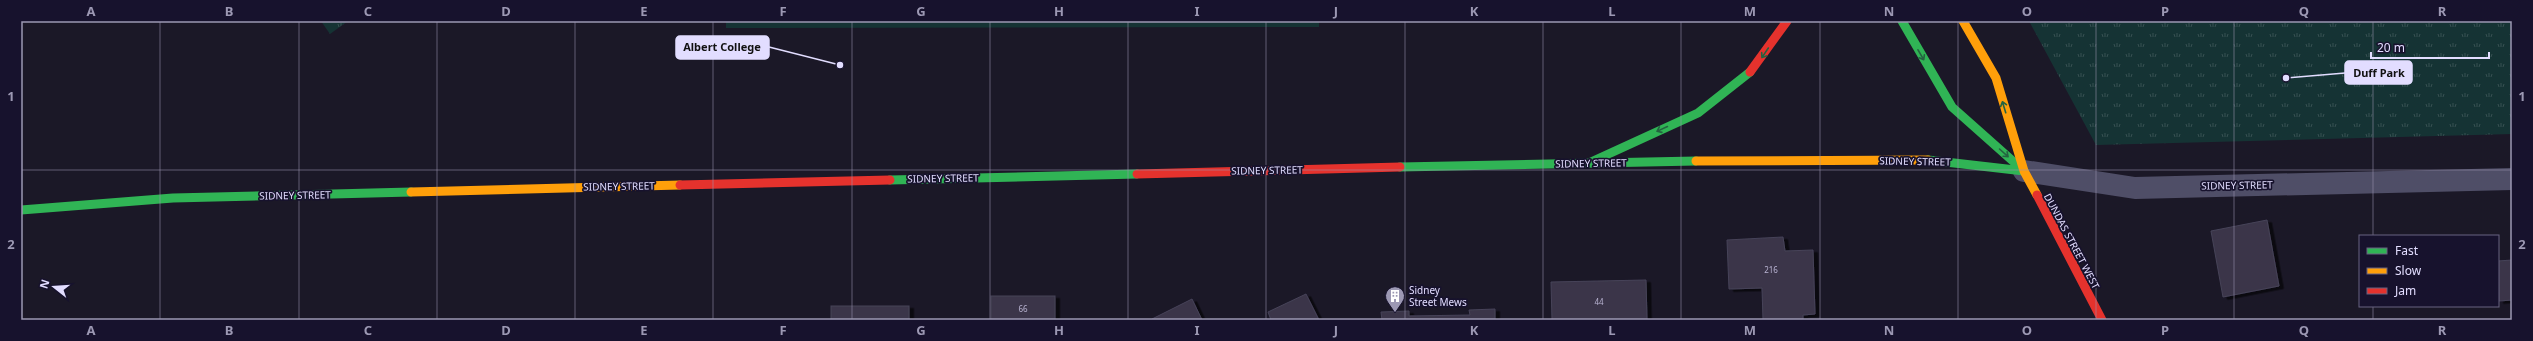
<svg xmlns="http://www.w3.org/2000/svg" width="2533" height="341" font-family="'Noto Sans',sans-serif">
  <style>
    .park { fill: url(#park-tufts) }
    .pitch { fill: #153334 }
    .building { fill: #3a3648; stroke: #474359; filter: url(#shadow) }
    .lines { fill: none; stroke-linecap: round; stroke-linejoin: round }
    .street { stroke: #4f4e67; stroke-width: 22 }
    .fast { stroke: #30b455; stroke-width: 9 }
    .slow { stroke: #ff9f0a; stroke-width: 9 }
    .jam { stroke: #e5322d; stroke-width: 9 }
    .oneway { stroke: #246341 }
    .grid { fill: none; stroke: #9c98b3; stroke-width: 1; stroke-opacity: 0.55 }
    .labels { text-anchor: middle; dominant-baseline: central; stroke-width: 3.5; stroke-linejoin: round; paint-order: stroke }
    .number-label { font-size: 8px; fill: #b8b3d1 }
    .street-label { font-size: 10px; fill: #e2ddff; stroke: #17122d }
    .poi-label { font-size: 10px; fill: #e2ddff; stroke: #17122d; text-anchor: start }
    .leader { fill: none; stroke: #e2ddff; stroke-width: 1.5 }
    .callout-dot { fill: #e2ddff; stroke: #17122d; stroke-width: 1.5 }
    .callout { fill: #e2ddff; stroke: #e2ddff; stroke-width: 1.5 }
    .callout-label { font-size: 11px; text-anchor: middle; font-weight: bold; fill: #111 }
    .neatline { fill: none; stroke: #9c98b3; stroke-width: 1.5 }
    .grid-label { font-size: 13px; text-anchor: middle; font-weight: bold; fill: #9c98b3 }
  </style>
  <defs>
    <pattern id="park-tufts" width="24" height="20" patternUnits="userSpaceOnUse"><rect width="24" height="20" fill="#153334"/><path d="M3 7l-1-3M5 7V3M7 7l1-3M15 17l-1-3M17 17v-4M19 17l1-3" fill="none" stroke="#375052"/></pattern>
    <filter id="shadow"><feDropShadow dx="4.5" dy="2.5" stdDeviation="0" flood-color="#0009"/></filter>
  </defs>
  <rect width="100%" height="100%" fill="#1b1827"/>
  <g class="park">
    <path d="M 321,21 L 348,21 L 330,34 Z"/>
    <path d="M 2029,21 L 2512,21 L 2512,134 L 2096,145 Z"/>
  </g>
  <path class="pitch" d="M 726,21 L 1319,21 L 1319,27 L 726,28 Z"/>
  <g class="building">
    <path d="M 2267,220 L 2279,286 L 2223,297 L 2211,231 Z"/>
    <path d="M 1783,237 L 1785,251 L 1813,250 L 1815,314 L 1803,315 L 1803,320 L 1763,320 L 1762,288 L 1729,289 L 1727,240 Z"/>
    <path d="M 2512,260 L 2512,300 L 2499,301 L 2498,261 Z"/>
    <path d="M 1646,280 L 1647,320 L 1552,320 L 1551,282 Z"/>
    <path d="M 1306,294 L 1319,320 L 1271,320 L 1268,312 Z"/>
    <rect x="991" y="296" width="64" height="24"/>
    <path d="M 1192,299 L 1202,320 L 1152,320 L 1152,319 Z"/>
    <rect x="831" y="306" width="78" height="14"/>
    <path d="M 1495,309 L 1495,320 L 1382,320 L 1381,312 L 1409,311 L 1409,316 L 1470,315 L 1469,310 Z"/>
  </g>
  <g class="lines">
    <path class="street" d="M 2024,171 L 2135,188 L 2512,179"/>
    <g class="fast">
      <path d="M 1902,21 L 1952,107 L 2024,171"/>
      <path d="M 1928,160 L 2024,171"/>
      <path d="M 1591,162 L 1698,113 L 1750,72"/>
      <path d="M 1400,167 L 1696,161"/>
      <path d="M 890,180 L 1137,174"/>
      <path d="M 21,210 L 173,198 L 411,192"/>
    </g>
    <g class="slow">
      <path d="M 1963,21 L 1996,78 L 2024,171 L 2037,195"/>
      <path d="M 1696,161 L 1928,160"/>
      <path d="M 411,192 L 680,185"/>
    </g>
    <g class="jam">
      <path d="M 1750,72 L 1787,21"/>
      <path d="M 1137,174 L 1400,167"/>
      <path d="M 680,185 L 890,180"/>
      <path d="M 2037,195 L 2102,320"/>
    </g>
  </g>
  <defs><path id="oneway-shaft" d="M-6 0H5M1.5-3L5.5 0L1.5 3" fill="none" stroke-width="1.6" stroke-linecap="round" stroke-linejoin="round"/></defs>
  <g class="oneway">
    <use href="#oneway-shaft" transform="translate(1765 53) rotate(124)"/>
    <use href="#oneway-shaft" transform="translate(1921 55) rotate(60)"/>
    <use href="#oneway-shaft" transform="translate(2004 107) rotate(-107)"/>
    <use href="#oneway-shaft" transform="translate(1662 129) rotate(155)"/>
    <use href="#oneway-shaft" transform="translate(2004 153) rotate(42)"/>
  </g>
  <path class="grid" d="M 160,21 L 160,320M 299,21 L 299,320M 437,21 L 437,320M 575,21 L 575,320M 713,21 L 713,320M 852,21 L 852,320M 990,21 L 990,320M 1128,21 L 1128,320M 1266,21 L 1266,320M 1405,21 L 1405,320M 1543,21 L 1543,320M 1681,21 L 1681,320M 1820,21 L 1820,320M 1958,21 L 1958,320M 2096,21 L 2096,320M 2234,21 L 2234,320M 2373,21 L 2373,236M 21,170 L 2512,170M 2373,306 L 2373,320"/>
  <defs>
    <symbol id="building-pin" viewBox="-11 -11 22 30"><path d="M0 17L-7.5 6A9.5 9.5 0 1 1 7.5 6Z" fill="#9c98b3" stroke="#17122d"/><path d="M-4-6H4V6H1V3H-1V6H-4ZM-2.5-4.3h1.7v1.8h-1.7ZM.8-4.3h1.7v1.8H.8ZM-2.5-1h1.7V.8h-1.7ZM.8-1h1.7V.8H.8Z" fill="#fff"/></symbol>
  </defs>
  <g fill-rule="evenodd">
    <use href="#building-pin" x="1384" y="285" width="22" height="30"/>
  </g>
  <g class="labels">
    <g class="number-label">
      <text x="1771" y="269">216</text>
      <text x="1599" y="301">44</text>
      <text x="1023" y="308">66</text>
    </g>
    <g class="street-label">
      <text transform="translate(1915 161) rotate(1)">SIDNEY STREET</text>
      <text transform="translate(1591 163) rotate(-1)">SIDNEY STREET</text>
      <text transform="translate(1267 170) rotate(-1)">SIDNEY STREET</text>
      <text transform="translate(943 178) rotate(-1)">SIDNEY STREET</text>
      <text transform="translate(2237 185) rotate(-1)">SIDNEY STREET</text>
      <text transform="translate(619 186) rotate(-1)">SIDNEY STREET</text>
      <text transform="translate(295 195) rotate(-1)">SIDNEY STREET</text>
      <text transform="translate(2072 241) rotate(62)">DUNDAS STREET WEST</text>
    </g>
    <g class="poi-label">
      <text x="1409" y="290">Sidney<tspan x="1409" dy="12">Street Mews</tspan></text>
    </g>
  </g>
  <path class="leader" d="M840 65L769 47M2286 78L2345 73"/>
  <g class="callout-dot">
    <circle cx="840" cy="65" r="4"/>
    <circle cx="2286" cy="78" r="4"/>
  </g>
  <g class="callout">
    <rect x="676" y="36" width="93" height="23" rx="4"/>
    <rect x="2345" y="61" width="67" height="23" rx="4"/>
  </g>
  <g class="callout-label">
    <text x="722" y="51">Albert College</text>
    <text x="2379" y="77">Duff Park</text>
  </g>
  <rect width="2533" height="341" fill="none" stroke="#17122d" stroke-width="44"/>
  <rect x="2359" y="235" width="140" height="72" fill="#17122d" stroke="#686381"/>
  <rect x="2367" y="248" width="20" height="6" fill="#30b455" stroke="#686381"/>
  <text x="2395" y="255" font-size="12" fill="#e2ddff">Fast</text>
  <rect x="2367" y="268" width="20" height="6" fill="#ff9f0a" stroke="#686381"/>
  <text x="2395" y="275" font-size="12" fill="#e2ddff">Slow</text>
  <rect x="2367" y="288" width="20" height="6" fill="#e5322d" stroke="#686381"/>
  <text x="2395" y="295" font-size="12" fill="#e2ddff">Jam</text>
  <g transform="translate(54 287) rotate(287)" stroke="#17122d" stroke-width="3" paint-order="stroke">
  <path d="M0-3L7 15L0 10L-7 15Z" fill="#e2ddff"/>
  <text y="-6" font-size="11" font-weight="bold" text-anchor="middle" fill="#e2ddff">N</text>
  </g>
  <path d="M2371 52v6h118v-6" fill="none" stroke="#e2ddff" stroke-width="2"/>
  <text x="2377" y="52" font-size="12" fill="#e2ddff" stroke="#17122d" stroke-width="3" paint-order="stroke">20 m</text>
  <rect x="22" y="22" width="2489" height="297" class="neatline"/>
  <g class="grid-label">
    <text x="91" y="16">A</text>
    <text x="229" y="16">B</text>
    <text x="368" y="16">C</text>
    <text x="506" y="16">D</text>
    <text x="644" y="16">E</text>
    <text x="783" y="16">F</text>
    <text x="921" y="16">G</text>
    <text x="1059" y="16">H</text>
    <text x="1197" y="16">I</text>
    <text x="1336" y="16">J</text>
    <text x="1474" y="16">K</text>
    <text x="1612" y="16">L</text>
    <text x="1750" y="16">M</text>
    <text x="1889" y="16">N</text>
    <text x="2027" y="16">O</text>
    <text x="2165" y="16">P</text>
    <text x="2304" y="16">Q</text>
    <text x="2442" y="16">R</text>
    <text x="11" y="101">1</text>
    <text x="2522" y="101">1</text>
    <text x="11" y="249">2</text>
    <text x="2522" y="249">2</text>
    <text x="91" y="335">A</text>
    <text x="229" y="335">B</text>
    <text x="368" y="335">C</text>
    <text x="506" y="335">D</text>
    <text x="644" y="335">E</text>
    <text x="783" y="335">F</text>
    <text x="921" y="335">G</text>
    <text x="1059" y="335">H</text>
    <text x="1197" y="335">I</text>
    <text x="1336" y="335">J</text>
    <text x="1474" y="335">K</text>
    <text x="1612" y="335">L</text>
    <text x="1750" y="335">M</text>
    <text x="1889" y="335">N</text>
    <text x="2027" y="335">O</text>
    <text x="2165" y="335">P</text>
    <text x="2304" y="335">Q</text>
    <text x="2442" y="335">R</text>
  </g>
</svg>
